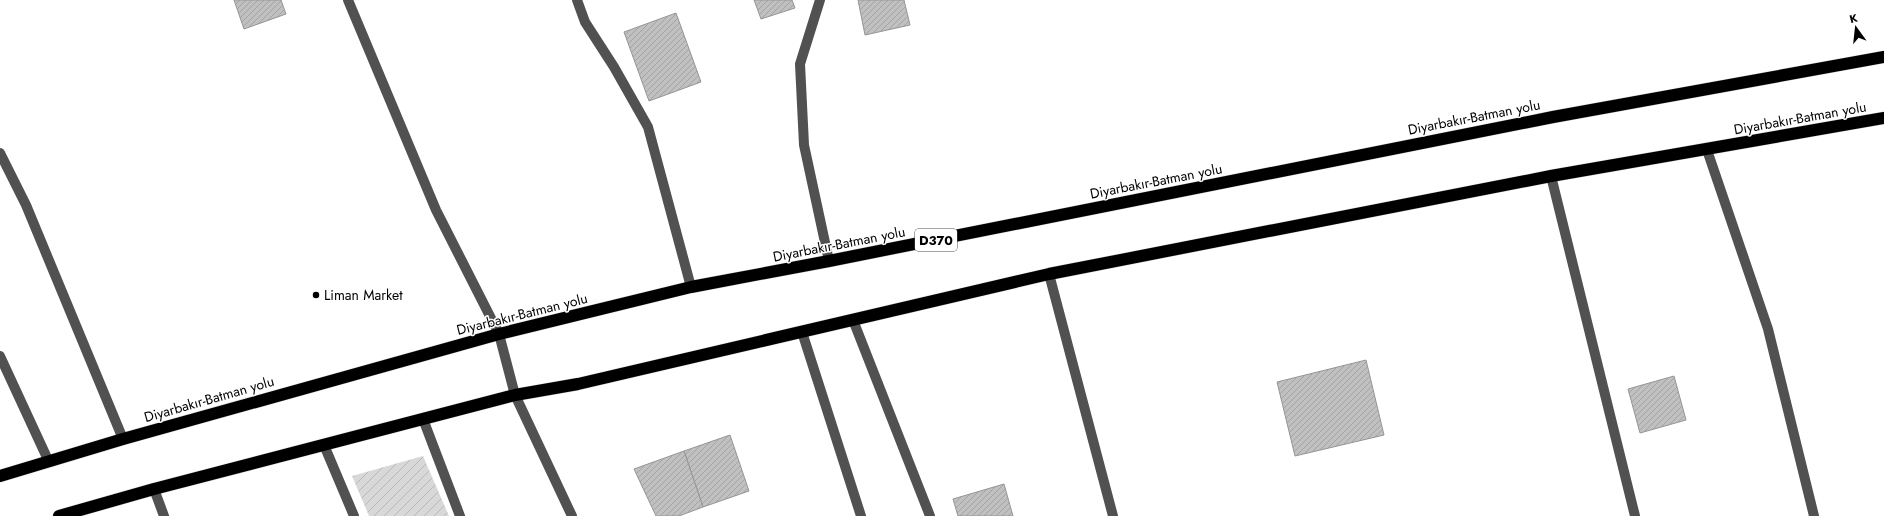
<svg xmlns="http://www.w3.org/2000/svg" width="1884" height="516" font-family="Jost,sans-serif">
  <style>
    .garden { fill: url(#garden-furrows) }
    .building { fill: url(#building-hatch); stroke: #959595 }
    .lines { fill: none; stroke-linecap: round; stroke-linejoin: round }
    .highway-casing { stroke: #dbdbdb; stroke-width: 13 }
    .minor { stroke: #515151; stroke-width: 10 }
    .highway { stroke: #000; stroke-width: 12 }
    .poi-dot { fill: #000; stroke: #fff; stroke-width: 1.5 }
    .labels { text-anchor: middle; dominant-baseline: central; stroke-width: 3; stroke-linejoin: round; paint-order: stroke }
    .shield { fill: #fff; stroke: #4c4c4c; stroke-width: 1 }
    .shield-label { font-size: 13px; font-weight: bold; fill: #000 }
    .street-label { font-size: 14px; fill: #000; stroke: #fff }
    .poi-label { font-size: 14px; fill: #000; stroke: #fff; text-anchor: start }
  </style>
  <defs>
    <pattern id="garden-furrows" width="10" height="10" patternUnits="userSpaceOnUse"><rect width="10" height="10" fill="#d8d8d8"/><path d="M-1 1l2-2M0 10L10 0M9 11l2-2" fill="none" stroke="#b8b8b8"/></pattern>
    <pattern id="building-hatch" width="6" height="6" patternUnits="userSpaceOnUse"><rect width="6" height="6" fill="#c0c0c0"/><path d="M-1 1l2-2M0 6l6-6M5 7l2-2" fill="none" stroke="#a3a3a3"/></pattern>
  </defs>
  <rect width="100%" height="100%" fill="#fff"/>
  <path class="garden" d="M 423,456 L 449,516 L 369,516 L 352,476 Z"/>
  <g class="building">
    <path d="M 234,0 L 281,0 L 286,14 L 244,29 Z"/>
    <path d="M 754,0 L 792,0 L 795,8 L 761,19 Z"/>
    <path d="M 858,0 L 904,0 L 910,25 L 865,35 Z"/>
    <path d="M 676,13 L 701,82 L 649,101 L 624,32 Z"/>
    <path d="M 1366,360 L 1384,435 L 1295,456 L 1277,382 Z"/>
    <path d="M 1674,376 L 1686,420 L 1640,433 L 1628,389 Z"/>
    <path d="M 730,435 L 749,491 L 703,507 L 684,451 Z"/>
    <path d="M 684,451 L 703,507 L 679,516 L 656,516 L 634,469 Z"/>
    <path d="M 1004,484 L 1013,516 L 958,516 L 953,499 Z"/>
  </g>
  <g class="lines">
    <defs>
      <g id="highway">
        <path d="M 0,476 L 123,439 L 499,334 L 691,287 L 829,261 L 1553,117 L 1884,57"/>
        <path d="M 59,516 L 154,489 L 515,395 L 578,384 L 1049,274 L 1551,176 L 1884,118"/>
      </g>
    </defs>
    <use href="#highway" class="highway-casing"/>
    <g class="minor">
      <path d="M 348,0 L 436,210 L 499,334 L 515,395 L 572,516"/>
      <path d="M 577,0 L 585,22 L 614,67 L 648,127 L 691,287"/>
      <path d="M 820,0 L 800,64 L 804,145 L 829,261"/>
      <path d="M 1707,150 L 1768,329 L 1814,516"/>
      <path d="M 0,153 L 26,205 L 123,439"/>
      <path d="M 1551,176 L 1635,516"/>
      <path d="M 1049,274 L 1113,516"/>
      <path d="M 853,320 L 930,516"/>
      <path d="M 802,332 L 861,516"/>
      <path d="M 0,356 L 49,462"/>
      <path d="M 423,419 L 460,516"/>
      <path d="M 324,445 L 354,516"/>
      <path d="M 154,489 L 164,516"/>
    </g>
    <use href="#highway" class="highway"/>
  </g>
  <circle class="poi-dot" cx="316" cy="295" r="4"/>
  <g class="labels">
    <rect class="shield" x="915" y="229" width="42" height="22" rx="3"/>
    <g class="shield-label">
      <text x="936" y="240">D370</text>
    </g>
    <g class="street-label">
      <text transform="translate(1474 117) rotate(-11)">Diyarbakır-Batman yolu</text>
      <text transform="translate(1800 118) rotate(-10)">Diyarbakır-Batman yolu</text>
      <text transform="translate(1156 181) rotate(-11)">Diyarbakır-Batman yolu</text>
      <text transform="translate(839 244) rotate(-11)">Diyarbakır-Batman yolu</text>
      <text transform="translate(522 314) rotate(-14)">Diyarbakır-Batman yolu</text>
      <text transform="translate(209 399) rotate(-16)">Diyarbakır-Batman yolu</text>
    </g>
    <g class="poi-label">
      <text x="324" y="295">Liman Market</text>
    </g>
  </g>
  <g transform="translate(1856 28) rotate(345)" stroke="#ffffff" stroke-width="3" paint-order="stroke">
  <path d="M0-3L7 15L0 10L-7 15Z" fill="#000000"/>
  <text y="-6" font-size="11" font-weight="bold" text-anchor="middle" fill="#000000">K</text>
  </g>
</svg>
